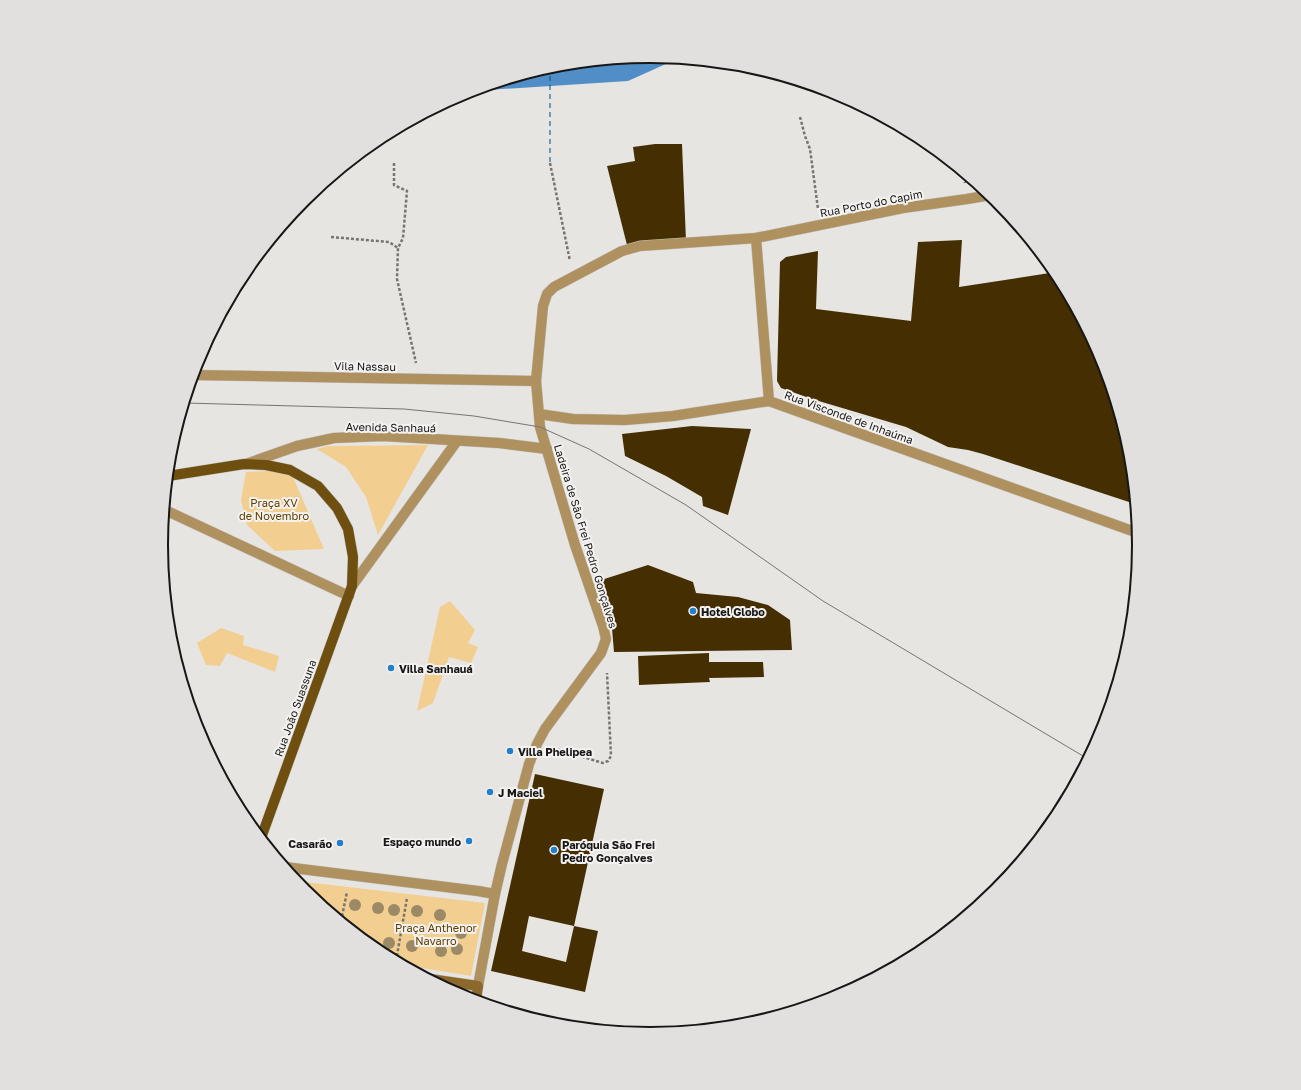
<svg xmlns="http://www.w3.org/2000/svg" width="1301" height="1090" font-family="'Golos Text',sans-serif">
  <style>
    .green { fill: #f3ce91 }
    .water { fill: #518ec8 }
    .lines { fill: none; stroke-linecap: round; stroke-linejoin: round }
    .ferry { stroke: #034d83; stroke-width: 1; stroke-dasharray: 5 4; stroke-linecap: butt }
    .building { fill: #452f02 }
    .lane-casing { stroke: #c2c0bd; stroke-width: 11 }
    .street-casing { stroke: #c2c0bd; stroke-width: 11 }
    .secondary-casing { stroke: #c2c0bd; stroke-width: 11 }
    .primary-casing { stroke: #c2c0bd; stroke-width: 11 }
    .path { stroke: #767573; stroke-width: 2.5; stroke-dasharray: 3 2; stroke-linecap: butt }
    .lane { stroke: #af915f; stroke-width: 10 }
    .street { stroke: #af915f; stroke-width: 10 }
    .secondary { stroke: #8c692a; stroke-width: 10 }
    .primary { stroke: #6e4f10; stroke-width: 10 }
    .tram { stroke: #767573; stroke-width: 1 }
    .tree { fill: #9c8a66 }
    .poi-dot { fill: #217fcb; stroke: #f4f2f0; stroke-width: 1.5 }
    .labels { text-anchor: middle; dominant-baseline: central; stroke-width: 4; stroke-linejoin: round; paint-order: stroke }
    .street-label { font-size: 11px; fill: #171716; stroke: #f4f2f0 }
    .park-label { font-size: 11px; fill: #5e4000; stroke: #f4f2f0 }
    .poi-label { font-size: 11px; font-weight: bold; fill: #171716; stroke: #f4f2f0; text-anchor: start }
    .rim { fill: none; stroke: #171716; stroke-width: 2 }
  </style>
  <rect width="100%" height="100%" fill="#e7e5e2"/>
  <g class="green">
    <path d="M 428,445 L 378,535 L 366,497 L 346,467 L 317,449 L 328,446 Z"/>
    <path d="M 290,470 L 324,549 L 275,551 L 247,525 L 241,500 L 246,472 Z"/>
    <path d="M 450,601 L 475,630 L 468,643 L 478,647 L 471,663 L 449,657 L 433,703 L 417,711 L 440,607 Z"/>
    <path d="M 221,628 L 244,636 L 243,645 L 279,656 L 275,672 L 227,653 L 220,666 L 206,665 L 197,643 Z"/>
    <path d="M 297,881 L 485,903 L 471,976 L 404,965 L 379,951 L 305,891 Z"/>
  </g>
  <path class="water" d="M 651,56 L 677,59 L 628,81 L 471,91 L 555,65 Z"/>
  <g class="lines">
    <path class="ferry" d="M 550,67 L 550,163"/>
  </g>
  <g class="building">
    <path d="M 655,144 L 682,144 L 686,241 L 627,245 L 607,166 L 635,161 L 633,147 Z"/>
    <path d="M 962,240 L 959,287 L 1056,272 L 1057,274 L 1102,358 L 1130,450 L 1135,504 L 983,454 L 968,450 L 948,447 L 906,427 L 812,399 L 781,388 L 777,381 L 780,262 L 786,257 L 818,251 L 816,309 L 911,321 L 918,242 Z"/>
    <path d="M 692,426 L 751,429 L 728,515 L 703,506 L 702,497 L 666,476 L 625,456 L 622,434 Z"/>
    <path d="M 648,565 L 693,582 L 696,593 L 738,597 L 768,605 L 790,620 L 792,650 L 614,652 L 611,617 L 595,582 Z"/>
    <path d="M 709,653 L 709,662 L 763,662 L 764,677 L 709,678 L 710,682 L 639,685 L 638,656 Z"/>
    <path d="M 535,774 L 604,789 L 574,926 L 529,916 L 522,951 L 566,962 L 574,926 L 598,931 L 585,992 L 491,971 Z"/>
  </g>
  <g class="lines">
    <defs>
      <path id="lane" d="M 165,510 L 349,596"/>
      <g id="street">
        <path d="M 756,238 L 769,401"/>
        <path d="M 193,375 L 536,381"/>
        <path d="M 539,414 L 573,419 L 625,420 L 673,416 L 769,401 L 1138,533"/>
        <path d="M 246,464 L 297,446 L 334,438 L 383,436 L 499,443 L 547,449"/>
        <path d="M 352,586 L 457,441"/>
        <path d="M 285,867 L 478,891 L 495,894"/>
        <path d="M 478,986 L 495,894 L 502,864 L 529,764 L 537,744 L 545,729 L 601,653 L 606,639 L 603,626 L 575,545 L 540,427 L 536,381 L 543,306 L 547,294 L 554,287 L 622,251 L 640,246 L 756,238 L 903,208 L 967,199 L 991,195"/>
      </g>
      <path id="secondary" d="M 430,979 L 478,986 L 476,1001"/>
      <path id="primary" d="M 168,476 L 244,464 L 266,465 L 290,470 L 318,486 L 337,508 L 348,529 L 353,557 L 352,586 L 261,838"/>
    </defs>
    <use href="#lane" class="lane-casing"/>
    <use href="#street" class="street-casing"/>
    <use href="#secondary" class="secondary-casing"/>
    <use href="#primary" class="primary-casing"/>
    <g class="path">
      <path d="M 800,117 L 805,136 L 810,149 L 818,209"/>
      <path d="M 394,163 L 394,185 L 407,191 L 403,238 L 398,248 L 397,279 L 416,363"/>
      <path d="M 550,163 L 570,261"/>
      <path d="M 963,172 L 965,183"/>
      <path d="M 331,237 L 389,242 L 398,248"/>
      <path d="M 553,748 L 603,763 L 608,761 L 611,756 L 607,673"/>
      <path d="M 341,921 L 347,892"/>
      <path d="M 396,961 L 407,898"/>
    </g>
    <use href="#lane" class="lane"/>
    <use href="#street" class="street"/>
    <use href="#secondary" class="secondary"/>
    <use href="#primary" class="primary"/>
    <path class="tram" d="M 185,403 L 404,409 L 474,416 L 540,427 L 589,449 L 686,505 L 823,601 L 1088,759"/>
  </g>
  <g class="tree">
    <circle cx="355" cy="905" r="6"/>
    <circle cx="378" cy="908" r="6"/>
    <circle cx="394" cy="910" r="6"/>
    <circle cx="417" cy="911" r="6"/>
    <circle cx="440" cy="915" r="6"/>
    <circle cx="461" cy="933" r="6"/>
    <circle cx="389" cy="943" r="6"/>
    <circle cx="412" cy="946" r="6"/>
    <circle cx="457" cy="949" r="6"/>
    <circle cx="441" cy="951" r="6"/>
  </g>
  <g class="poi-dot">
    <circle cx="693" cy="611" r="4"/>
    <circle cx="391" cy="668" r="4"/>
    <circle cx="510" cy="751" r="4"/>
    <circle cx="490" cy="792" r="4"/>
    <circle cx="469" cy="841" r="4"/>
    <circle cx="340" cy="843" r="4"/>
    <circle cx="554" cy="850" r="4"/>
  </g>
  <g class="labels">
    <g class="street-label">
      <text transform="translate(871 203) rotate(-11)">Rua Porto do Capim</text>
      <text transform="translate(365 366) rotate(1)">Vila Nassau</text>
      <text transform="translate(849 417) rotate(20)">Rua Visconde de Inhaúma</text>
      <text transform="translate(391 427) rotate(1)">Avenida Sanhauá</text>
      <text transform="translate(586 536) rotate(73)">Ladeira de São Frei Pedro Gonçalves</text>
      <text transform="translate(295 708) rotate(-70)">Rua João Suassuna</text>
    </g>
    <g class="park-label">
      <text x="274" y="502">Praça XV<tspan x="274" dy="13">de Novembro</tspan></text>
      <text x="436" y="927">Praça Anthenor<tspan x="436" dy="13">Navarro</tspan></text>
    </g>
    <g class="poi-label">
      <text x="701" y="611">Hotel Globo</text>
      <text x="399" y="668">Villa Sanhauá</text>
      <text x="518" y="751">Villa Phelipea</text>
      <text x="498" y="792">J Maciel</text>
      <text x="461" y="841" text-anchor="end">Espaço mundo</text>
      <text x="332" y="843" text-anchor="end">Casarão</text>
      <text x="562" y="844">Paróquia São Frei<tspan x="562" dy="13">Pedro Gonçalves</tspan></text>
    </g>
  </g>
  <path d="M0 0H1301V1090H0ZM168 545a482 482 0 1 1 964 0a482 482 0 1 1-964 0Z" fill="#e2e0df" fill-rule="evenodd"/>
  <path class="rim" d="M168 545a482 482 0 1 1 964 0a482 482 0 1 1-964 0Z"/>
</svg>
